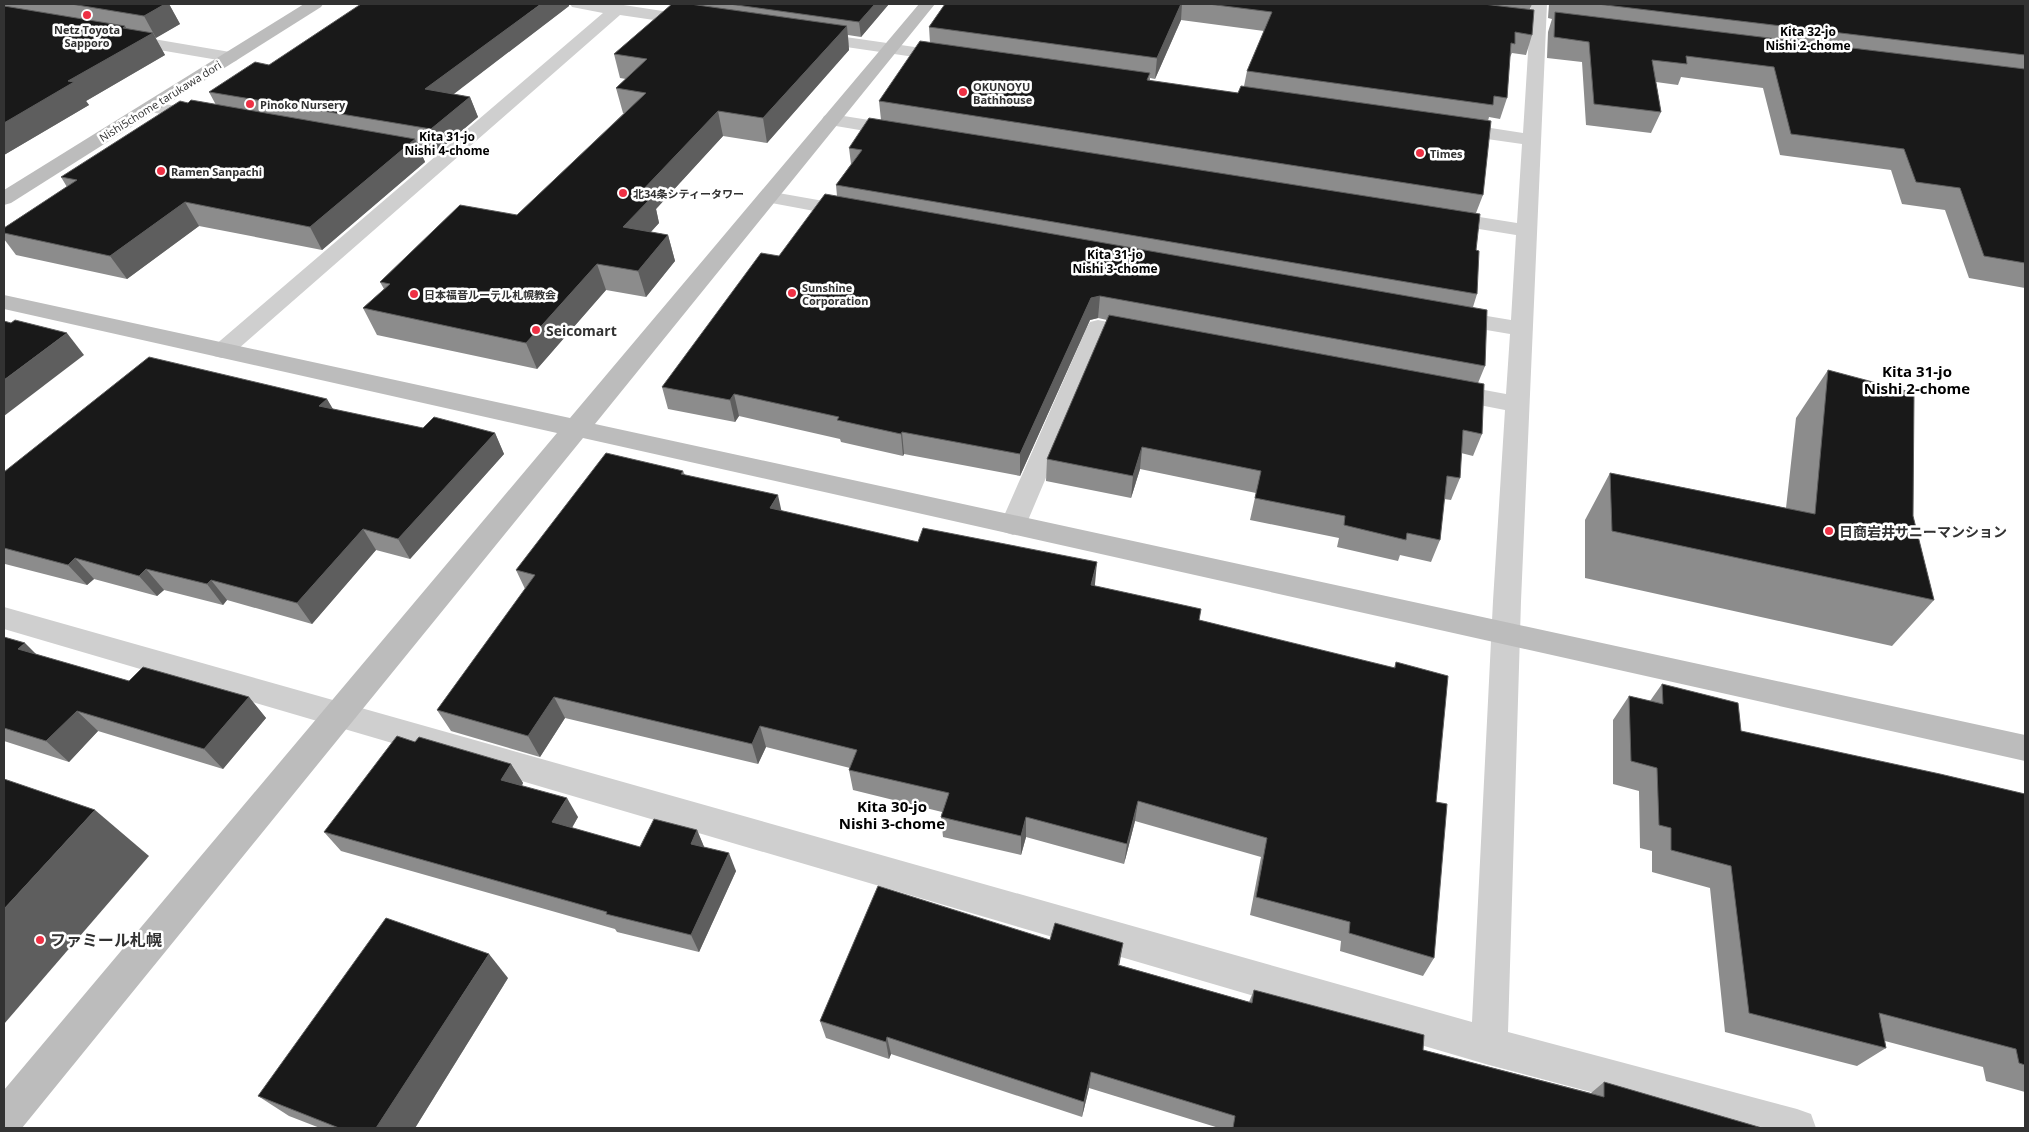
<svg xmlns="http://www.w3.org/2000/svg" width="2029" height="1132" font-family="'Open Sans','Noto Sans JP',sans-serif">
  <style>
    .lines { fill: none; stroke-linecap: round; stroke-linejoin: round }
    .street { fill: #cfcfcf; fill-rule: evenodd }
    .secondary { fill: #bcbcbc; fill-rule: evenodd }
    .wall { fill: #8c8c8c; fill-rule: evenodd }
    .shaded-wall { fill: #5e5e5e }
    .building { fill: #191919; stroke: #5e5e5e }
    .poi-dot { fill: #ee3044; stroke: #fff; stroke-width: 2 }
    .labels { text-anchor: middle; dominant-baseline: central; stroke-width: 5; stroke-linejoin: round; paint-order: stroke }
    .far-poi-label { font-size: 11px; font-weight: bold; fill: #323232; stroke: #fff; text-anchor: start }
    .far-street-label { font-size: 11px; fill: #323232; stroke: #fff }
    .far-neighbourhood-label { font-size: 12px; font-weight: bold; fill: #000; stroke: #fff }
    .poi-label { font-size: 14px; font-weight: bold; fill: #323232; stroke: #fff; text-anchor: start }
    .neighbourhood-label { font-size: 15px; font-weight: bold; fill: #000; stroke: #fff }
    .near-poi-label { font-size: 16px; font-weight: bold; fill: #323232; stroke: #fff; text-anchor: start }
  </style>
  <rect width="100%" height="100%" fill="#fff"/>
  <g class="lines">
    <g class="street">
      <path d="M 570,4 L 617,4 L 695,16 L 701,18 L 703,21 L 701,24 L 695,26 L 620,15 L 230,356 L 222,358 L 214,356 L 210,351 L 214,346 L 603,13 L 572,7 Z"/>
      <path d="M 1531,4 L 1547,4 L 1521,601 L 1508,1032 L 1797,1109 L 1811,1114 L 1816,1128 L 1726,1128 L 1489,1065 L 4,629 L 4,607 L 1472,1022 L 1493,601 L 1505,410 L 1438,397 L 1434,391 L 1438,385 L 1446,383 L 1506,394 L 1510,334 L 1451,324 L 1443,322 L 1440,317 L 1443,312 L 1451,310 L 1511,320 L 1516,235 L 1442,223 L 1435,221 L 1432,217 L 1435,213 L 1442,211 L 1517,223 L 1522,144 L 1452,134 L 1445,132 L 1443,128 L 1445,124 L 1452,122 L 1523,133 Z"/>
      <path d="M 811,32 L 949,52 L 955,53 L 958,57 L 955,61 L 949,62 L 805,41 L 803,37 L 805,33 Z"/>
      <path d="M 124,34 L 230,52 L 236,53 L 239,57 L 236,61 L 230,62 L 118,43 L 116,39 L 118,35 Z"/>
      <path d="M 151,102 L 204,110 L 210,112 L 213,116 L 210,120 L 204,122 L 145,111 L 142,107 L 145,103 Z"/>
      <path d="M 831,114 L 901,125 L 908,127 L 910,131 L 908,135 L 901,137 L 824,124 L 822,120 L 824,116 Z"/>
      <path d="M 767,191 L 852,206 L 859,208 L 862,212 L 859,216 L 852,218 L 760,201 L 757,197 L 760,193 Z"/>
      <path d="M 1098,320 L 1148,330 L 1151,335 L 1148,340 L 1140,342 L 1106,336 L 1026,525 L 1022,532 L 1013,535 L 1004,532 L 1000,525 L 1087,327 L 1090,322 Z"/>
    </g>
    <g class="secondary">
      <path d="M 304,4 L 323,4 L 321,7 L 11,203 L 4,205 L 4,190 Z"/>
      <path d="M 919,4 L 935,4 L 595,424 L 2025,735 L 2025,761 L 583,438 L 22,1128 L 4,1128 L 4,1090 L 557,433 L 4,309 L 4,295 L 570,418 Z"/>
    </g>
  </g>
  <g class="wall">
    <path d="M 4,4 L 169,4 L 180,24 L 155,38 L 165,55 L 86,101 L 89,105 L 4,155 Z"/>
    <path d="M 672,4 L 889,4 L 861,37 L 848,35 L 849,50 L 767,143 L 723,136 L 656,209 L 659,223 L 651,232 L 668,235 L 675,261 L 646,297 L 606,290 L 537,369 L 377,335 L 363,308 L 384,289 L 380,282 L 517,215 L 624,113 L 623,113 L 616,88 L 626,79 L 620,78 L 614,54 Z"/>
    <path d="M 945,4 L 1532,4 L 1530,9 L 1532,35 L 1526,55 L 1512,53 L 1510,57 L 1507,98 L 1500,119 L 1489,117 L 1488,121 L 1483,195 L 1476,213 L 1476,250 L 1477,294 L 1473,307 L 1485,366 L 1478,383 L 1482,434 L 1473,456 L 1461,453 L 1460,478 L 1451,500 L 1444,499 L 1440,540 L 1431,562 L 1400,555 L 1398,561 L 1337,547 L 1339,538 L 1250,520 L 1256,493 L 1140,469 L 1131,498 L 1046,481 L 1047,459 L 1107,320 L 1098,318 L 1090,320 L 1020,476 L 904,454 L 903,456 L 841,442 L 840,439 L 739,416 L 735,422 L 668,409 L 662,387 L 779,256 L 837,196 L 836,185 L 851,164 L 849,148 L 881,120 L 879,101 L 930,43 L 929,27 ZM 1181,20 L 1264,31 L 1247,71 L 1244,86 L 1238,93 L 1150,81 L 1150,78 L 1155,79 Z"/>
    <path d="M 1549,4 L 2025,4 L 2025,288 L 1969,278 L 1945,210 L 1902,204 L 1891,170 L 1780,155 L 1763,88 L 1681,77 L 1678,85 L 1656,82 L 1661,112 L 1651,133 L 1586,125 L 1582,62 L 1547,58 L 1548,32 L 1552,19 L 1548,18 Z"/>
    <path d="M 569,6 L 453,94 L 470,97 L 478,117 L 439,150 L 418,146 L 425,162 L 322,250 L 199,226 L 127,279 L 16,255 L 4,239 L 4,228 L 67,187 L 61,177 L 188,103 L 216,105 L 209,92 L 269,65 Z"/>
    <path d="M 1828,370 L 1913,516 L 1934,600 L 1892,646 L 1585,578 L 1585,520 L 1610,473 L 1786,508 L 1796,418 Z"/>
    <path d="M 327,399 L 332,409 L 423,428 L 495,433 L 504,454 L 410,559 L 376,550 L 312,624 L 227,600 L 223,605 L 164,590 L 157,596 L 94,579 L 87,585 L 5,564 L 4,562 L 4,472 Z"/>
    <path d="M 683,471 L 685,475 L 781,511 L 1095,584 L 1095,586 L 1199,620 L 1394,668 L 1396,662 L 1436,802 L 1434,958 L 1423,976 L 1340,951 L 1341,941 L 1250,915 L 1261,857 L 1135,821 L 1124,864 L 1026,837 L 1021,855 L 943,837 L 941,817 L 942,812 L 853,790 L 849,770 L 850,768 L 766,747 L 758,764 L 565,718 L 540,757 L 451,731 L 437,710 L 525,589 L 516,570 Z"/>
    <path d="M 4,637 L 35,654 L 129,681 L 249,697 L 266,718 L 223,769 L 98,731 L 69,762 L 4,741 Z"/>
    <path d="M 1662,684 L 1741,731 L 2025,794 L 2025,1092 L 1986,1081 L 1983,1067 L 1885,1041 L 1886,1048 L 1857,1066 L 1725,1032 L 1710,888 L 1652,872 L 1652,851 L 1640,848 L 1639,791 L 1613,784 L 1613,720 L 1629,696 L 1650,701 Z"/>
    <path d="M 415,742 L 511,764 L 523,783 L 522,786 L 578,817 L 572,828 L 640,847 L 697,830 L 704,847 L 736,871 L 699,952 L 617,932 L 615,929 L 341,851 L 324,832 Z"/>
    <path d="M 1050,940 L 1120,961 L 1119,965 L 1249,1002 L 1254,990 L 1423,1050 L 1591,1093 L 1604,1082 L 1762,1128 L 1219,1128 L 1089,1088 L 1082,1117 L 891,1054 L 889,1059 L 826,1038 L 820,1021 Z"/>
    <path d="M 508,978 L 415,1128 L 320,1128 L 289,1116 L 258,1096 Z"/>
  </g>
  <g class="shaded-wall">
    <path d="M 165,4 L 169,4 L 180,24 L 156,38 L 144,16 Z"/>
    <path d="M 541,4 L 569,4 L 569,6 L 433,110 L 425,89 Z"/>
    <path d="M 875,4 L 889,4 L 861,37 L 859,22 Z"/>
    <path d="M 1181,4 L 1182,4 L 1181,20 L 1155,79 L 1157,58 Z"/>
    <path d="M 125,26 L 135,43 L 153,33 L 165,55 L 86,101 L 89,105 L 4,155 L 4,123 L 68,81 L 123,28 Z"/>
    <path d="M 847,26 L 849,50 L 767,143 L 763,118 Z"/>
    <path d="M 470,97 L 478,117 L 439,150 L 431,129 Z"/>
    <path d="M 718,111 L 723,136 L 656,209 L 659,223 L 631,253 L 623,227 L 639,194 Z"/>
    <path d="M 415,139 L 425,162 L 322,250 L 310,227 Z"/>
    <path d="M 185,202 L 199,226 L 127,279 L 110,256 Z"/>
    <path d="M 668,235 L 675,261 L 646,297 L 638,271 Z"/>
    <path d="M 597,264 L 606,290 L 537,369 L 526,343 Z"/>
    <path d="M 1100,296 L 1098,318 L 1090,320 L 1020,476 L 1020,454 L 1091,298 Z"/>
    <path d="M 67,333 L 84,355 L 4,416 L 4,380 Z"/>
    <path d="M 734,394 L 739,416 L 735,422 L 730,400 Z"/>
    <path d="M 327,399 L 339,419 L 319,406 Z"/>
    <path d="M 902,432 L 904,454 L 903,456 L 901,434 Z"/>
    <path d="M 495,433 L 504,454 L 410,559 L 398,539 Z"/>
    <path d="M 1142,447 L 1140,469 L 1131,498 L 1133,476 Z"/>
    <path d="M 778,495 L 783,518 L 770,508 Z"/>
    <path d="M 363,529 L 376,550 L 312,624 L 297,603 Z"/>
    <path d="M 75,558 L 94,579 L 87,585 L 68,565 Z"/>
    <path d="M 1097,562 L 1095,584 L 1089,607 L 1091,585 Z"/>
    <path d="M 146,569 L 164,590 L 157,596 L 139,576 Z"/>
    <path d="M 211,580 L 227,600 L 223,605 L 207,584 Z"/>
    <path d="M 25,643 L 46,664 L 18,649 Z"/>
    <path d="M 249,697 L 266,718 L 223,769 L 204,749 Z"/>
    <path d="M 554,697 L 565,718 L 540,757 L 528,736 Z"/>
    <path d="M 77,711 L 98,731 L 69,762 L 46,741 Z"/>
    <path d="M 760,726 L 766,747 L 758,764 L 752,744 Z"/>
    <path d="M 511,764 L 523,783 L 513,800 L 501,780 Z"/>
    <path d="M 567,798 L 578,817 L 564,841 L 552,822 Z"/>
    <path d="M 1138,801 L 1135,821 L 1124,864 L 1127,844 Z"/>
    <path d="M 95,810 L 149,856 L 4,1024 L 4,909 Z"/>
    <path d="M 1026,817 L 1026,837 L 1021,855 L 1021,836 Z"/>
    <path d="M 697,830 L 705,849 L 691,844 Z"/>
    <path d="M 729,853 L 736,871 L 699,952 L 691,935 Z"/>
    <path d="M 1123,943 L 1120,961 L 1115,983 L 1118,965 Z"/>
    <path d="M 489,954 L 508,978 L 415,1128 L 376,1128 Z"/>
    <path d="M 887,1037 L 891,1054 L 889,1059 L 886,1042 Z"/>
    <path d="M 1091,1072 L 1089,1088 L 1082,1117 L 1084,1102 Z"/>
  </g>
  <g class="building">
    <path d="M 71,4 L 165,4 L 144,16 Z"/>
    <path d="M 361,4 L 541,4 L 425,89 L 470,97 L 431,129 L 209,92 L 255,62 L 269,65 Z"/>
    <path d="M 672,4 L 690,4 L 847,26 L 763,118 L 718,111 L 639,194 L 652,197 L 623,227 L 668,235 L 638,271 L 597,264 L 526,343 L 363,308 L 390,284 L 380,282 L 460,205 L 517,215 L 646,93 L 616,88 L 647,59 L 614,54 Z"/>
    <path d="M 729,4 L 875,4 L 859,22 Z"/>
    <path d="M 945,4 L 1181,4 L 1157,58 L 929,27 Z"/>
    <path d="M 1208,4 L 1483,4 L 1534,10 L 1532,35 L 1515,32 L 1515,44 L 1511,43 L 1507,98 L 1494,96 L 1493,105 L 1247,71 L 1272,12 Z"/>
    <path d="M 1597,4 L 2025,4 L 2025,55 Z"/>
    <path d="M 4,6 L 125,26 L 123,28 L 153,33 L 68,81 L 74,82 L 4,123 Z"/>
    <path d="M 1555,12 L 2025,69 L 2025,263 L 1984,256 L 1960,188 L 1916,182 L 1904,149 L 1791,134 L 1774,67 L 1686,56 L 1687,64 L 1652,60 L 1661,112 L 1594,104 L 1589,42 L 1554,37 Z"/>
    <path d="M 920,41 L 1150,73 L 1147,80 L 1238,93 L 1241,86 L 1491,121 L 1483,195 L 879,101 Z"/>
    <path d="M 191,100 L 415,139 L 310,227 L 185,202 L 110,256 L 4,233 L 4,228 L 77,180 L 61,177 L 180,101 L 188,103 Z"/>
    <path d="M 869,118 L 1480,214 L 1476,250 L 1479,251 L 1477,294 L 836,185 L 862,150 L 849,148 Z"/>
    <path d="M 825,194 L 1487,310 L 1485,366 L 1100,296 L 1091,298 L 1020,454 L 902,432 L 901,434 L 837,420 L 839,417 L 734,394 L 730,400 L 662,387 L 761,253 L 779,256 Z"/>
    <path d="M 1109,315 L 1484,384 L 1482,434 L 1463,430 L 1460,478 L 1447,476 L 1440,540 L 1407,533 L 1406,540 L 1344,525 L 1345,516 L 1255,498 L 1261,471 L 1142,447 L 1133,476 L 1047,459 Z"/>
    <path d="M 15,320 L 67,333 L 4,380 L 4,321 L 11,323 Z"/>
    <path d="M 149,357 L 327,399 L 319,406 L 423,428 L 434,417 L 495,433 L 398,539 L 363,529 L 297,603 L 211,580 L 207,584 L 146,569 L 139,576 L 75,558 L 68,565 L 4,548 L 4,472 Z"/>
    <path d="M 1828,370 L 1914,393 L 1913,516 L 1934,600 L 1612,531 L 1610,473 L 1815,514 Z"/>
    <path d="M 606,453 L 683,471 L 681,474 L 778,495 L 770,508 L 918,542 L 923,528 L 1097,562 L 1091,585 L 1201,609 L 1199,620 L 1395,668 L 1396,662 L 1448,676 L 1436,802 L 1447,804 L 1434,958 L 1349,933 L 1350,922 L 1256,897 L 1267,838 L 1138,801 L 1127,844 L 1026,817 L 1021,836 L 941,817 L 949,793 L 849,770 L 857,750 L 760,726 L 752,744 L 554,697 L 528,736 L 437,710 L 535,575 L 516,570 Z"/>
    <path d="M 4,637 L 25,643 L 18,649 L 129,681 L 143,667 L 249,697 L 204,749 L 77,711 L 46,741 L 4,728 Z"/>
    <path d="M 1662,684 L 1738,703 L 1741,731 L 1940,774 L 2025,794 L 2025,1065 L 2019,1063 L 2016,1049 L 1879,1013 L 1886,1048 L 1749,1013 L 1731,866 L 1671,850 L 1671,828 L 1659,825 L 1657,768 L 1631,761 L 1629,696 L 1663,704 Z"/>
    <path d="M 397,736 L 415,742 L 419,737 L 511,764 L 501,780 L 567,798 L 552,822 L 640,847 L 654,819 L 697,830 L 691,844 L 729,853 L 691,935 L 606,914 L 607,912 L 324,832 Z"/>
    <path d="M 4,779 L 95,810 L 4,909 Z"/>
    <path d="M 878,886 L 1050,940 L 1055,923 L 1123,943 L 1118,965 L 1252,1003 L 1254,990 L 1424,1035 L 1423,1050 L 1604,1097 L 1604,1082 L 1762,1128 L 1233,1128 L 1235,1116 L 1091,1072 L 1084,1102 L 887,1037 L 886,1042 L 820,1021 Z"/>
    <path d="M 386,918 L 489,954 L 376,1128 L 339,1128 L 258,1096 Z"/>
  </g>
  <g class="poi-dot">
    <circle cx="87" cy="15" r="5"/>
    <circle cx="963" cy="92" r="5"/>
    <circle cx="250" cy="104" r="5"/>
    <circle cx="1420" cy="153" r="5"/>
    <circle cx="161" cy="171" r="5"/>
    <circle cx="623" cy="193" r="5"/>
    <circle cx="792" cy="293" r="5"/>
    <circle cx="414" cy="294" r="5"/>
    <circle cx="536" cy="330" r="5"/>
    <circle cx="1829" cy="531" r="5"/>
    <circle cx="40" cy="940" r="5"/>
  </g>
  <g class="labels">
    <g class="far-poi-label">
      <text x="87" y="29" text-anchor="middle">Netz Toyota<tspan x="87" dy="13">Sapporo</tspan></text>
      <text x="973" y="86">OKUNOYU<tspan x="973" dy="13">Bathhouse</tspan></text>
      <text x="260" y="104">Pinoko Nursery</text>
      <text x="1430" y="153">Times</text>
      <text x="171" y="171">Ramen Sanpachi</text>
      <text x="633" y="193">北34条シティータワー</text>
      <text x="802" y="287">Sunshine<tspan x="802" dy="13">Corporation</tspan></text>
      <text x="424" y="294">日本福音ルーテル札幌教会</text>
    </g>
    <g class="far-street-label">
      <text transform="translate(160 101) rotate(-32)">Nishi5chome tarukawa dori</text>
    </g>
    <g class="far-neighbourhood-label">
      <text x="1808" y="31">Kita 32-jo<tspan x="1808" dy="14">Nishi 2-chome</tspan></text>
      <text x="447" y="136">Kita 31-jo<tspan x="447" dy="14">Nishi 4-chome</tspan></text>
      <text x="1115" y="254">Kita 31-jo<tspan x="1115" dy="14">Nishi 3-chome</tspan></text>
    </g>
    <g class="poi-label">
      <text x="546" y="330">Seicomart</text>
      <text x="1839" y="531">日商岩井サニーマンション</text>
    </g>
    <g class="neighbourhood-label">
      <text x="1917" y="371">Kita 31-jo<tspan x="1917" dy="17">Nishi 2-chome</tspan></text>
      <text x="892" y="806">Kita 30-jo<tspan x="892" dy="17">Nishi 3-chome</tspan></text>
    </g>
    <g class="near-poi-label">
      <text x="50" y="940">ファミール札幌</text>
    </g>
  </g>
  <rect width="2029" height="1132" fill="none" stroke="#323232" stroke-width="10"/>
</svg>
